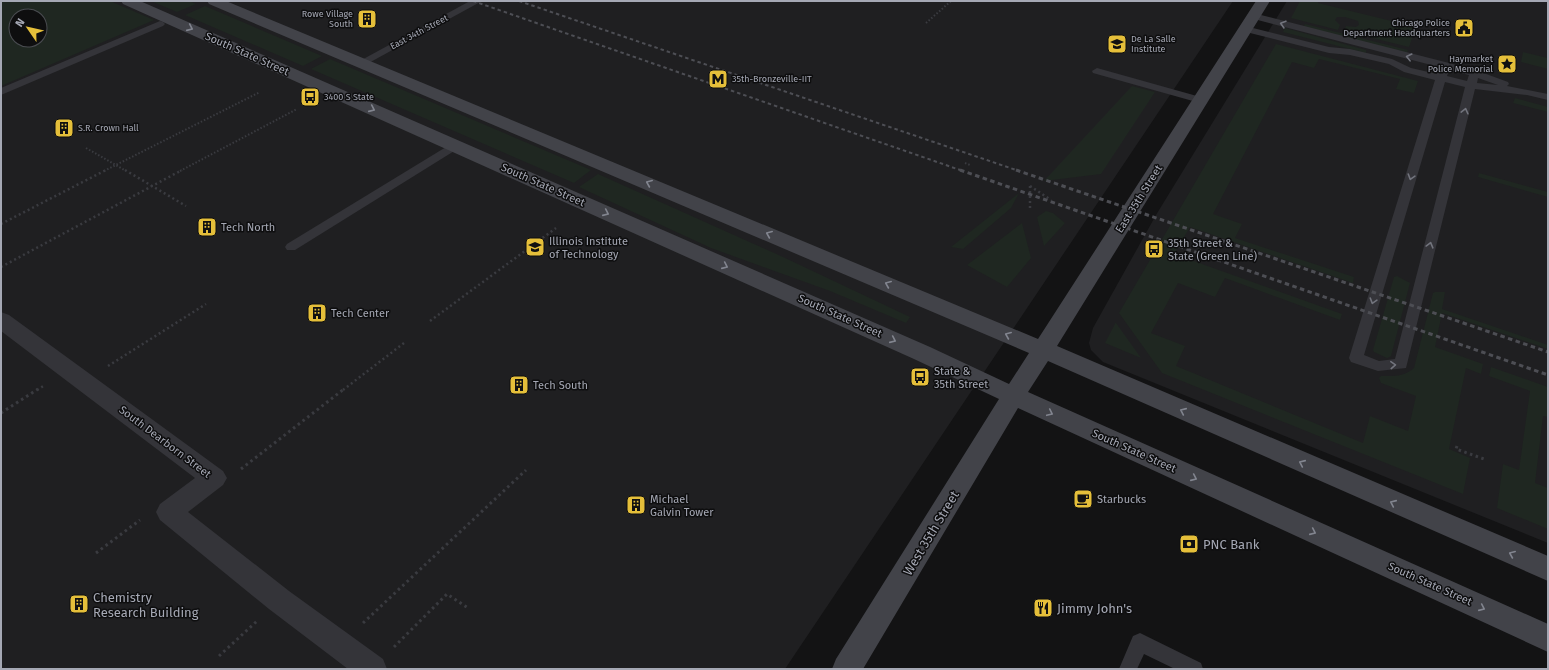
<svg xmlns="http://www.w3.org/2000/svg" width="1549" height="670" font-family="'Fira Sans',sans-serif">
  <style>
    .built { fill: #1f1f21; fill-rule: evenodd }
    .green { fill: #1f2721; fill-rule: evenodd }
    .lines { fill: none; stroke-linecap: round; stroke-linejoin: round }
    .path-far2 { stroke: #3a3b40; stroke-width: 2; stroke-dasharray: 1.5 2; stroke-linecap: butt }
    .path-far1 { stroke: #3a3b40; stroke-width: 2.5; stroke-dasharray: 2 3; stroke-linecap: butt }
    .path { stroke: #3a3b40; stroke-width: 3; stroke-dasharray: 2.5 3.5; stroke-linecap: butt }
    .lane { fill: #343439; fill-rule: evenodd }
    .street { fill: #343439; fill-rule: evenodd }
    .secondary { fill: #424349; fill-rule: evenodd }
    .rail-far1 { stroke: #4d4e54; stroke-width: 2; stroke-dasharray: 3.5 3; stroke-linecap: butt }
    .rail { stroke: #4d4e54; stroke-width: 3; stroke-dasharray: 4.5 3.5; stroke-linecap: butt }
    .oneway { stroke: #72747d }
    .oneway2 { stroke: #82858f }
    .labels { text-anchor: middle; dominant-baseline: central; stroke-width: 3; stroke-linejoin: round; paint-order: stroke }
    .far-poi-label { font-size: 9px; fill: #a5a8b4; stroke: #0e0e0f; text-anchor: start }
    .far-street-label { font-size: 9px; fill: #a5a8b4; stroke: #0e0e0f }
    .street-label { font-size: 11px; fill: #a5a8b4; stroke: #0e0e0f }
    .poi-label { font-size: 11px; fill: #a5a8b4; stroke: #0e0e0f; text-anchor: start }
    .near-street-label { font-size: 13px; fill: #a5a8b4; stroke: #0e0e0f }
    .near-poi-label { font-size: 13px; fill: #a5a8b4; stroke: #0e0e0f; text-anchor: start }
  </style>
  <rect width="100%" height="100%" fill="#131314"/>
  <g class="built">
    <path d="M 1,1 L 1233,1 L 785,669 L 1,669 ZM 16,16 L 40,16 L 40,40 L 16,40 Z"/>
    <path d="M 1287,1 L 1548,1 L 1548,543 L 1103,362 L 1091,350 L 1089,343 L 1093,328 L 1156,215 Z"/>
  </g>
  <g class="green">
    <path d="M 1,1 L 110,1 L 154,20 L 1,86 ZM 16,16 L 40,16 L 40,40 L 16,40 Z"/>
    <path d="M 151,1 L 189,1 L 196,4 L 177,12 Z"/>
    <path d="M 1300,1 L 1318,1 L 1318,3 L 1416,27 L 1409,47 L 1344,31 L 1346,26 L 1356,27 L 1359,25 L 1358,21 L 1345,17 L 1337,17 L 1335,20 L 1340,25 L 1338,30 L 1291,18 Z"/>
    <path d="M 205,6 L 322,56 L 303,66 L 185,15 Z"/>
    <path d="M 1305,24 L 1408,50 L 1407,53 L 1303,27 Z"/>
    <path d="M 1285,28 L 1366,50 L 1366,53 L 1283,32 Z"/>
    <path d="M 1276,44 L 1418,81 L 1414,93 L 1396,89 L 1400,79 L 1319,59 L 1314,68 L 1292,62 L 1213,214 L 1242,224 L 1235,238 L 1354,277 L 1353,283 L 1190,227 L 1174,254 L 1342,314 L 1340,320 L 1225,278 L 1215,297 L 1178,283 L 1151,333 L 1185,346 L 1176,366 L 1363,443 L 1370,416 L 1408,431 L 1416,396 L 1381,383 L 1379,378 L 1381,376 C 1394,376 1404,377 1414,368 L 1433,293 L 1435,292 L 1445,292 L 1442,309 L 1548,345 L 1548,349 L 1442,313 L 1435,347 L 1483,364 L 1481,374 L 1466,368 L 1449,449 L 1470,458 L 1463,494 L 1162,373 L 1119,313 Z"/>
    <path d="M 1523,52 L 1548,58 L 1548,69 L 1521,62 Z"/>
    <path d="M 330,59 L 591,170 L 574,183 L 311,69 Z"/>
    <path d="M 1132,86 L 1155,92 L 1101,174 L 1044,181 Z"/>
    <path d="M 1515,98 L 1548,107 L 1548,112 L 1513,103 Z"/>
    <path d="M 1479,173 L 1548,192 L 1548,197 L 1478,177 Z"/>
    <path d="M 598,174 L 783,257 L 910,317 L 906,323 L 830,291 L 711,248 L 579,187 Z"/>
    <path d="M 1019,193 L 1011,208 L 963,249 L 951,247 Z"/>
    <path d="M 1046,211 L 1053,213 L 1065,223 L 1044,246 L 1037,217 Z"/>
    <path d="M 1022,223 L 1031,258 L 1007,287 L 967,265 Z"/>
    <path d="M 1397,276 L 1410,283 L 1391,356 L 1387,358 L 1374,352 L 1373,350 L 1394,277 Z"/>
    <path d="M 1116,322 L 1116,323 L 1141,358 L 1105,343 Z"/>
    <path d="M 1491,367 L 1548,387 L 1548,417 L 1543,416 L 1535,483 L 1548,488 L 1548,529 L 1497,508 L 1503,464 L 1519,470 L 1530,391 L 1489,376 Z"/>
  </g>
  <g class="lines">
    <g class="path-far2">
      <path d="M 926,23 L 951,1"/>
      <path d="M 86,148 L 126,171"/>
      <path d="M 965,163 L 970,165"/>
      <path d="M 104,171 L 260,92"/>
      <path d="M 180,171 L 297,109"/>
    </g>
    <g class="path-far1">
      <path d="M 125,170 L 186,206"/>
      <path d="M 1030,186 L 1051,200"/>
      <path d="M 1030,186 L 1030,210"/>
      <path d="M 1,224 L 106,170"/>
      <path d="M 1,267 L 182,170"/>
      <path d="M 430,321 L 556,228"/>
      <path d="M 108,366 L 206,304"/>
      <path d="M 37,390 L 45,385"/>
      <path d="M 343,390 L 404,343"/>
    </g>
    <g class="path">
      <path d="M 1,413 L 38,389"/>
      <path d="M 1457,446 L 1456,449 L 1487,460"/>
      <path d="M 241,469 L 344,389"/>
      <path d="M 96,553 L 140,520"/>
      <path d="M 363,623 L 526,470"/>
      <path d="M 394,647 L 447,594 L 468,608"/>
      <path d="M 219,656 L 257,621"/>
    </g>
    <g class="lane">
      <path d="M 470,1 L 482,1 L 365,65 L 361,66 L 356,63 Z"/>
      <path d="M 1253,13 L 1449,63 L 1478,71 L 1508,82 L 1509,84 L 1507,86 L 1548,94 L 1548,100 L 1527,95 L 1475,89 L 1406,368 L 1378,371 L 1351,362 L 1349,358 L 1435,80 L 1404,72 L 1389,64 L 1350,55 L 1329,53 L 1242,31 L 1240,29 L 1245,26 L 1329,47 L 1350,49 L 1392,59 L 1411,68 L 1437,74 L 1439,67 L 1250,18 L 1248,16 L 1250,14 ZM 1449,70 L 1469,75 L 1467,81 L 1447,76 ZM 1478,78 L 1498,85 L 1477,83 ZM 1445,82 L 1465,87 L 1395,359 L 1379,361 L 1364,355 Z"/>
      <path d="M 160,21 L 163,22 L 165,24 L 163,26 L 1,95 L 1,88 Z"/>
      <path d="M 1097,68 L 1204,98 L 1205,100 L 1200,103 L 1093,73 L 1092,71 Z"/>
      <path d="M 455,143 L 461,146 L 459,148 L 295,250 L 287,250 L 285,247 L 287,244 L 451,144 Z"/>
      <path d="M 1140,633 L 1201,663 L 1203,669 L 1175,669 L 1144,654 L 1137,669 L 1119,669 L 1133,636 Z"/>
    </g>
    <path class="street" d="M 1,312 L 9,315 L 223,471 L 227,478 L 223,485 L 188,512 L 289,591 L 383,659 L 387,669 L 348,669 L 269,609 L 160,520 L 156,512 L 160,504 L 195,478 L 1,331 Z"/>
    <path class="secondary" d="M 121,1 L 140,1 L 930,347 L 1009,384 L 1029,353 L 209,4 L 207,1 L 226,1 L 1038,339 L 1256,1 L 1270,1 L 1057,346 L 1548,556 L 1548,581 L 1048,361 L 1028,392 L 1548,624 L 1548,652 L 1018,408 L 863,669 L 832,669 L 836,659 L 999,399 L 914,359 L 123,4 Z"/>
    <g class="rail-far1">
      <path d="M 473,1 L 963,171"/>
      <path d="M 519,1 L 1019,171"/>
    </g>
    <g class="rail">
      <path d="M 960,170 L 1548,375"/>
      <path d="M 1016,170 L 1548,352"/>
    </g>
  </g>
  <defs><path id="oneway-chevron" d="M-2-3.5L2.5 0L-2 3.5" fill="none" stroke-width="1.6" stroke-linecap="round" stroke-linejoin="round"/></defs>
  <g class="oneway">
    <use href="#oneway-chevron" transform="translate(1283 24) rotate(-164)"/>
    <use href="#oneway-chevron" transform="translate(1409 57) rotate(-166)"/>
    <use href="#oneway-chevron" transform="translate(1465 111) rotate(-76)"/>
    <use href="#oneway-chevron" transform="translate(1411 177) rotate(107)"/>
    <use href="#oneway-chevron" transform="translate(1430 245) rotate(-75)"/>
    <use href="#oneway-chevron" transform="translate(1373 301) rotate(107)"/>
    <use href="#oneway-chevron" transform="translate(1393 365) rotate(-3)"/>
  </g>
  <g class="oneway2">
    <use href="#oneway-chevron" transform="translate(190 28) rotate(24)"/>
    <use href="#oneway-chevron" transform="translate(372 109) rotate(24)"/>
    <use href="#oneway-chevron" transform="translate(649 183) rotate(-157)"/>
    <use href="#oneway-chevron" transform="translate(606 213) rotate(24)"/>
    <use href="#oneway-chevron" transform="translate(769 234) rotate(-157)"/>
    <use href="#oneway-chevron" transform="translate(725 266) rotate(24)"/>
    <use href="#oneway-chevron" transform="translate(888 284) rotate(-157)"/>
    <use href="#oneway-chevron" transform="translate(1008 335) rotate(-157)"/>
    <use href="#oneway-chevron" transform="translate(893 340) rotate(24)"/>
    <use href="#oneway-chevron" transform="translate(1183 411) rotate(-156)"/>
    <use href="#oneway-chevron" transform="translate(1050 413) rotate(25)"/>
    <use href="#oneway-chevron" transform="translate(1302 463) rotate(-156)"/>
    <use href="#oneway-chevron" transform="translate(1194 478) rotate(24)"/>
    <use href="#oneway-chevron" transform="translate(1393 503) rotate(-156)"/>
    <use href="#oneway-chevron" transform="translate(1313 532) rotate(24)"/>
    <use href="#oneway-chevron" transform="translate(1512 554) rotate(-157)"/>
    <use href="#oneway-chevron" transform="translate(1482 608) rotate(24)"/>
  </g>
  <defs>
    <symbol id="building-square" viewBox="-11 -11 22 22"><rect x="-9" y="-9" width="18" height="18" rx="4" fill="#e5bf3a" stroke="#0e0e0f"/><path d="M-4-6H4V6H1V3H-1V6H-4ZM-2.5-4.3h1.7v1.8h-1.7ZM.8-4.3h1.7v1.8H.8ZM-2.5-1h1.7V.8h-1.7ZM.8-1h1.7V.8H.8Z" fill="#111"/></symbol>
    <symbol id="civic-square" viewBox="-11 -11 22 22"><rect x="-9" y="-9" width="18" height="18" rx="4" fill="#e5bf3a" stroke="#0e0e0f"/><path d="M-.6-6.5H3V-4.5H.6V-3L4-1V1h2V6H-6V1h2V-1L-.6-3ZM-1.2 2.5V6h2.4V2.5Z" fill="#111"/></symbol>
    <symbol id="school-square" viewBox="-11 -11 22 22"><rect x="-9" y="-9" width="18" height="18" rx="4" fill="#e5bf3a" stroke="#0e0e0f"/><path d="M0-5L7-2L0 1L-7-2ZM-4 1L0 2.5L4 1V4Q0 6-4 4Z" fill="#111"/></symbol>
    <symbol id="sight-square" viewBox="-11 -11 22 22"><rect x="-9" y="-9" width="18" height="18" rx="4" fill="#e5bf3a" stroke="#0e0e0f"/><path d="M0-6L1.8-2.2L6-1.7L2.9 1.2L3.7 5.4L0 3.3L-3.7 5.4L-2.9 1.2L-6-1.7L-1.8-2.2Z" fill="#111"/></symbol>
    <symbol id="metro-square" viewBox="-11 -11 22 22"><rect x="-9" y="-9" width="18" height="18" rx="4" fill="#e5bf3a" stroke="#0e0e0f"/><path d="M-5.5 5V-5H-3L0 0L3-5H5.5V5H3V-.5L0 4L-3-.5V5Z" fill="#111"/></symbol>
    <symbol id="bus-square" viewBox="-11 -11 22 22"><rect x="-9" y="-9" width="18" height="18" rx="4" fill="#e5bf3a" stroke="#0e0e0f"/><path d="M-5-6H5V4H4V6H2V4H-2V6H-4V4H-5ZM-3.5-4V0h7V-4ZM-3.5 1.2v1.5H-2V1.2ZM2 1.2v1.5H3.5V1.2Z" fill="#111"/></symbol>
    <symbol id="university-square" viewBox="-11 -11 22 22"><rect x="-9" y="-9" width="18" height="18" rx="4" fill="#e5bf3a" stroke="#0e0e0f"/><path d="M0-5L7-2L0 1L-7-2ZM-4 1L0 2.5L4 1V4Q0 6-4 4Z" fill="#111"/></symbol>
    <symbol id="cafe-square" viewBox="-11 -11 22 22"><rect x="-9" y="-9" width="18" height="18" rx="4" fill="#e5bf3a" stroke="#0e0e0f"/><path d="M-5.5-4.5H6V0H3Q3 3.5 0 3.5H-2.5Q-5.5 3.5-5.5 0ZM3-3.2v2h1.7v-2ZM-6 4.5H4V6H-6Z" fill="#111"/></symbol>
    <symbol id="bank-square" viewBox="-11 -11 22 22"><rect x="-9" y="-9" width="18" height="18" rx="4" fill="#e5bf3a" stroke="#0e0e0f"/><path d="M-6-4H6V4H-6ZM0-2.3a2.3 2.3 0 1 0 0 4.6a2.3 2.3 0 1 0 0-4.6Z" fill="#111"/></symbol>
    <symbol id="restaurant-square" viewBox="-11 -11 22 22"><rect x="-9" y="-9" width="18" height="18" rx="4" fill="#e5bf3a" stroke="#0e0e0f"/><path d="M-5-6h1v4h1v-4h1v4h1v-4h1v5L-1.5 .5V6h-2V.5L-5-1ZM5-6V6H3V1.5H1.5Q1.5-4 5-6Z" fill="#111"/></symbol>
  </defs>
  <g fill-rule="evenodd">
    <use href="#building-square" x="356" y="8" width="22" height="22"/>
    <use href="#civic-square" x="1453" y="17" width="22" height="22"/>
    <use href="#school-square" x="1106" y="33" width="22" height="22"/>
    <use href="#sight-square" x="1496" y="53" width="22" height="22"/>
    <use href="#metro-square" x="707" y="68" width="22" height="22"/>
    <use href="#bus-square" x="299" y="86" width="22" height="22"/>
    <use href="#building-square" x="53" y="117" width="22" height="22"/>
    <use href="#building-square" x="196" y="216" width="22" height="22"/>
    <use href="#university-square" x="524" y="236" width="22" height="22"/>
    <use href="#bus-square" x="1143" y="238" width="22" height="22"/>
    <use href="#building-square" x="306" y="302" width="22" height="22"/>
    <use href="#bus-square" x="909" y="366" width="22" height="22"/>
    <use href="#building-square" x="508" y="374" width="22" height="22"/>
    <use href="#cafe-square" x="1072" y="488" width="22" height="22"/>
    <use href="#building-square" x="625" y="494" width="22" height="22"/>
    <use href="#bank-square" x="1178" y="533" width="22" height="22"/>
    <use href="#building-square" x="68" y="593" width="22" height="22"/>
    <use href="#restaurant-square" x="1032" y="597" width="22" height="22"/>
  </g>
  <g class="labels">
    <g class="far-poi-label">
      <text x="353" y="14" text-anchor="end">Rowe Village<tspan x="353" dy="10">South</tspan></text>
      <text x="1450" y="23" text-anchor="end">Chicago Police<tspan x="1450" dy="10">Department Headquarters</tspan></text>
      <text x="1131" y="39">De La Salle<tspan x="1131" dy="10">Institute</tspan></text>
      <text x="1493" y="59" text-anchor="end">Haymarket<tspan x="1493" dy="10">Police Memorial</tspan></text>
      <text x="732" y="79">35th-Bronzeville-IIT</text>
      <text x="324" y="97">3400 S State</text>
      <text x="78" y="128">S.R. Crown Hall</text>
    </g>
    <g class="far-street-label">
      <text transform="translate(419 32) rotate(-28)">East 34th Street</text>
    </g>
    <g class="street-label">
      <text transform="translate(247 54) rotate(24)">South State Street</text>
      <text transform="translate(543 185) rotate(24)">South State Street</text>
      <text transform="translate(1139 199) rotate(-58)">East 35th Street</text>
      <text transform="translate(840 316) rotate(24)">South State Street</text>
      <text transform="translate(165 442) rotate(37)">South Dearborn Street</text>
      <text transform="translate(1134 451) rotate(24)">South State Street</text>
      <text transform="translate(1430 584) rotate(24)">South State Street</text>
    </g>
    <g class="poi-label">
      <text x="221" y="227">Tech North</text>
      <text x="549" y="241">Illinois Institute<tspan x="549" dy="13">of Technology</tspan></text>
      <text x="1168" y="243">35th Street &amp;<tspan x="1168" dy="13">State (Green Line)</tspan></text>
      <text x="331" y="313">Tech Center</text>
      <text x="934" y="371">State &amp;<tspan x="934" dy="13">35th Street</tspan></text>
      <text x="533" y="385">Tech South</text>
      <text x="650" y="499">Michael<tspan x="650" dy="13">Galvin Tower</tspan></text>
      <text x="1097" y="499">Starbucks</text>
    </g>
    <g class="near-street-label">
      <text transform="translate(931 533) rotate(-59)">West 35th Street</text>
    </g>
    <g class="near-poi-label">
      <text x="1203" y="544">PNC Bank</text>
      <text x="93" y="597">Chemistry<tspan x="93" dy="15">Research Building</tspan></text>
      <text x="1057" y="608">Jimmy John's</text>
    </g>
  </g>
  <rect width="1549" height="670" fill="none" stroke="#a5a8b4" stroke-width="4"/>
  <g transform="translate(28 28) rotate(304)"><circle r="19" fill="#0e0e0f" stroke="#4a4c51"/>
  <path d="M0-3L7 15L0 10L-7 15Z" fill="#e5bf3a"/>
  <text y="-6" font-size="11" font-weight="bold" text-anchor="middle" fill="#a5a8b4">N</text>
  </g>
</svg>
